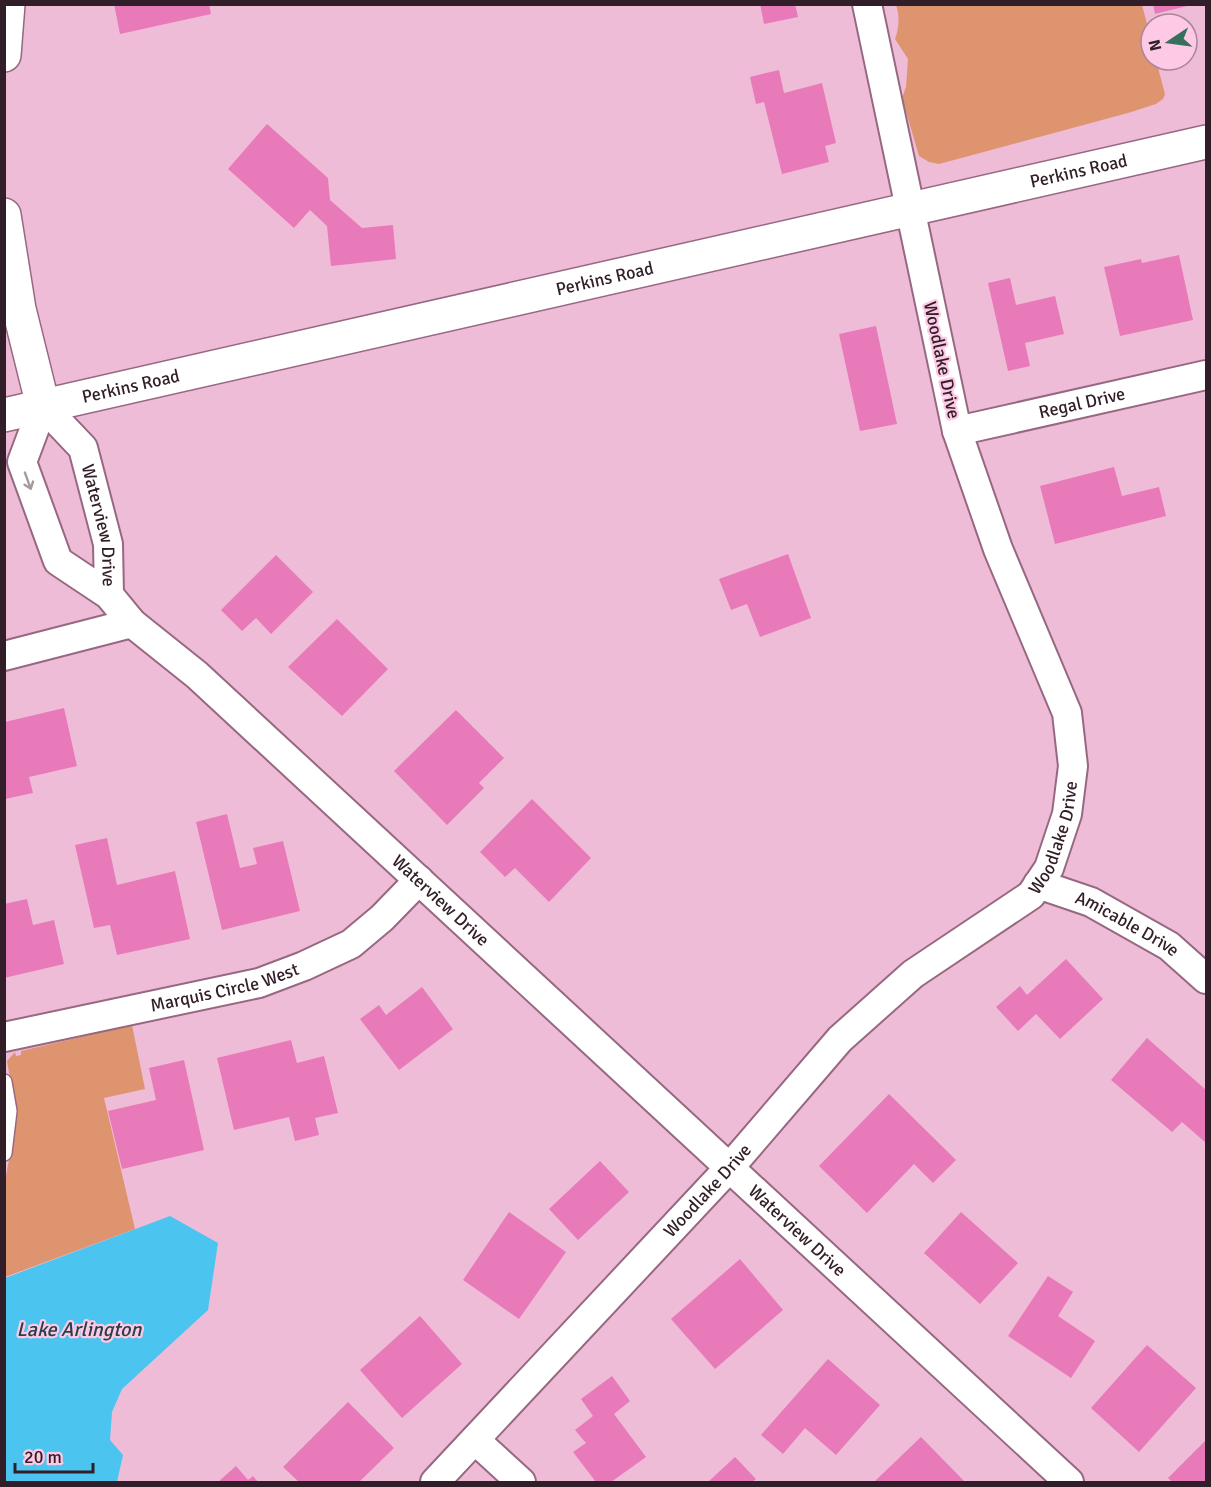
<svg xmlns="http://www.w3.org/2000/svg" width="1211" height="1487" font-family="Signika,sans-serif">
  <style>
    .green { fill: #df9470 }
    .water { fill: #4bc4f0 }
    .building { fill: #e87ab9 }
    .lines { fill: none; stroke-linecap: round; stroke-linejoin: round }
    .service-casing { stroke: #976881; stroke-width: 18 }
    .minor-casing { stroke: #976881; stroke-width: 32 }
    .tertiary-casing { stroke: #976881; stroke-width: 36 }
    .secondary-casing { stroke: #976881; stroke-width: 36 }
    .service { stroke: #fff; stroke-width: 15 }
    .minor { stroke: #fff; stroke-width: 28 }
    .tertiary { stroke: #fff; stroke-width: 33 }
    .secondary { stroke: #fff; stroke-width: 33 }
    .oneway { stroke: #a29a9e }
    .labels { text-anchor: middle; dominant-baseline: central; stroke-width: 4.5; stroke-linejoin: round; paint-order: stroke }
    .street-label { font-size: 18px; fill: #311e28; stroke: #fdc9e4 }
    .water-label { font-size: 20px; font-style: italic; fill: #26404a; stroke: #fdc9e4 }
  </style>
  <rect width="100%" height="100%" fill="#efbcd7"/>
  <g class="green">
    <path d="M 896,5 L 1142,5 L 1151,39 L 1151,60 L 1156,60 L 1165,94 L 1163,99 L 1156,104 L 1128,113 L 939,164 L 929,162 L 919,156 L 902,98 L 906,87 L 908,59 L 895,39 C 899,28 900,16 896,5 Z"/>
    <path d="M 132,1025 L 145,1089 L 104,1098 L 135,1229 L 5,1277 L 5,1181 L 11,1149 L 13,1096 L 7,1061 L 15,1052 L 16,1056 L 21,1055 L 21,1051 Z"/>
  </g>
  <path class="water" d="M 170,1216 L 218,1243 L 208,1310 L 122,1389 L 112,1412 L 110,1440 L 123,1455 L 117,1482 L 5,1482 L 5,1278 Z"/>
  <g class="building">
    <path d="M 114,4 L 209,4 L 211,14 L 120,34 Z"/>
    <path d="M 760,4 L 795,4 L 798,17 L 764,24 Z"/>
    <path d="M 1153,4 L 1191,4 L 1191,5 L 1155,14 Z"/>
    <path d="M 779,70 L 784,93 L 822,83 L 836,143 L 825,146 L 829,162 L 782,174 L 764,102 L 756,104 L 750,77 Z"/>
    <path d="M 267,124 L 328,178 L 330,200 L 362,228 L 393,225 L 396,259 L 331,266 L 327,226 L 310,210 L 294,228 L 228,169 Z"/>
    <path d="M 1179,255 L 1193,320 L 1120,336 L 1104,267 L 1141,259 L 1142,263 Z"/>
    <path d="M 1010,278 L 1016,305 L 1055,296 L 1064,334 L 1025,343 L 1030,366 L 1008,371 L 988,283 Z"/>
    <path d="M 876,326 L 897,424 L 860,431 L 839,334 Z"/>
    <path d="M 1114,467 L 1122,496 L 1159,487 L 1166,516 L 1055,544 L 1040,486 Z"/>
    <path d="M 788,554 L 811,618 L 760,637 L 747,604 L 731,610 L 719,579 Z"/>
    <path d="M 276,555 L 313,592 L 271,634 L 256,618 L 242,631 L 221,610 Z"/>
    <path d="M 337,619 L 388,669 L 342,716 L 288,667 Z"/>
    <path d="M 64,708 L 77,766 L 29,777 L 33,793 L 5,799 L 5,722 Z"/>
    <path d="M 456,710 L 504,758 L 479,783 L 484,788 L 447,825 L 394,771 Z"/>
    <path d="M 532,799 L 591,858 L 549,902 L 515,868 L 505,877 L 480,852 Z"/>
    <path d="M 227,814 L 240,868 L 257,864 L 253,848 L 283,841 L 300,911 L 222,930 L 196,822 Z"/>
    <path d="M 107,838 L 117,885 L 175,871 L 190,939 L 117,955 L 110,925 L 94,928 L 75,845 Z"/>
    <path d="M 27,899 L 33,925 L 54,920 L 64,964 L 4,978 L 4,904 Z"/>
    <path d="M 1066,959 L 1103,999 L 1060,1039 L 1036,1014 L 1018,1031 L 996,1007 L 1020,986 L 1027,995 Z"/>
    <path d="M 422,987 L 453,1029 L 399,1070 L 360,1019 L 379,1005 L 386,1015 Z"/>
    <path d="M 1147,1038 L 1206,1090 L 1206,1143 L 1182,1122 L 1172,1132 L 1111,1080 Z"/>
    <path d="M 291,1040 L 297,1063 L 324,1056 L 338,1113 L 315,1118 L 319,1135 L 295,1141 L 289,1117 L 234,1130 L 217,1058 Z"/>
    <path d="M 184,1060 L 204,1150 L 122,1169 L 108,1111 L 156,1100 L 149,1068 Z"/>
    <path d="M 889,1094 L 956,1160 L 933,1183 L 914,1164 L 867,1213 L 819,1166 Z"/>
    <path d="M 600,1161 L 629,1192 L 578,1240 L 549,1209 Z"/>
    <path d="M 509,1212 L 566,1252 L 519,1319 L 463,1280 Z"/>
    <path d="M 961,1212 L 1018,1263 L 980,1304 L 924,1253 Z"/>
    <path d="M 740,1259 L 783,1310 L 715,1369 L 671,1319 Z"/>
    <path d="M 1048,1276 L 1073,1292 L 1058,1316 L 1095,1341 L 1071,1378 L 1008,1336 Z"/>
    <path d="M 420,1316 L 462,1364 L 402,1418 L 360,1370 Z"/>
    <path d="M 1147,1345 L 1196,1388 L 1139,1452 L 1091,1408 Z"/>
    <path d="M 828,1359 L 880,1405 L 836,1455 L 805,1428 L 783,1454 L 761,1435 Z"/>
    <path d="M 612,1376 L 630,1401 L 614,1414 L 646,1457 L 611,1482 L 596,1482 L 573,1452 L 586,1443 L 575,1430 L 593,1416 L 581,1399 Z"/>
    <path d="M 348,1402 L 394,1448 L 359,1482 L 299,1482 L 283,1467 Z"/>
    <path d="M 921,1437 L 965,1482 L 874,1482 Z"/>
    <path d="M 1206,1440 L 1206,1482 L 1172,1482 L 1168,1478 Z"/>
    <path d="M 735,1457 L 756,1479 L 752,1482 L 708,1482 Z"/>
    <path d="M 236,1466 L 248,1480 L 253,1476 L 258,1482 L 218,1482 Z"/>
  </g>
  <g class="lines">
    <defs>
      <path id="service" d="M 4,1082 L 9,1111 L 4,1153"/>
      <g id="minor">
        <path id="s1" d="M 957,431 L 1206,375"/>
        <path id="s2" d="M 109,595 L 58,561 L 22,462 L 43,406 L 83,448 L 108,544 L 109,595 L 132,623 L 197,675 L 1069,1482"/>
        <path d="M 4,656 L 132,623"/>
        <path id="s3" d="M 1038,884 L 1091,902 L 1169,946 L 1206,979"/>
        <path id="s4" d="M 4,1037 L 259,983 L 304,966 L 351,944 L 382,918 L 419,880"/>
        <path d="M 475,1440 L 521,1482"/>
        <path id="s5" d="M 435,1482 L 730,1167 L 840,1039 L 913,974 L 1031,895 L 1049,868 L 1067,814 L 1073,766 L 1067,713 L 998,549 L 957,431 L 867,4"/>
      </g>
      <g id="tertiary">
        <path d="M 4,55 L 8,4"/>
        <path d="M 4,215 L 19,309 L 43,406"/>
      </g>
      <g id="secondary">
        <path id="s6" d="M 4,415 L 1206,142"/>
      </g>
    </defs>
    <use href="#service" class="service-casing"/>
    <use href="#minor" class="minor-casing"/>
    <use href="#tertiary" class="tertiary-casing"/>
    <use href="#secondary" class="secondary-casing"/>
    <use href="#service" class="service"/>
    <use href="#minor" class="minor"/>
    <use href="#tertiary" class="tertiary"/>
    <use href="#secondary" class="secondary"/>
  </g>
  <defs><path id="oneway-shaft" d="M-6 0H5M1.5-3L5.5 0L1.5 3" fill="none" stroke-width="1.6" stroke-linecap="round" stroke-linejoin="round" transform="scale(1.5)"/></defs>
  <use class="oneway" href="#oneway-shaft" transform="translate(28 481) rotate(70)"/>
  <g class="labels">
    <g class="street-label">
      <text stroke="none"><textPath href="#s6" startOffset="1102">Perkins Road</textPath></text>
      <text stroke="none"><textPath href="#s6" startOffset="616">Perkins Road</textPath></text>
      <text transform="translate(942 360) rotate(78)">Woodlake Drive</text>
      <text stroke="none"><textPath href="#s6" startOffset="130">Perkins Road</textPath></text>
      <text stroke="none"><textPath href="#s1" startOffset="128">Regal Drive</textPath></text>
      <text stroke="none"><textPath href="#s2" startOffset="364">Waterview Drive</textPath></text>
      <text stroke="none"><textPath href="#s5" startOffset="903">Woodlake Drive</textPath></text>
      <text stroke="none"><textPath href="#s2" startOffset="886">Waterview Drive</textPath></text>
      <text stroke="none"><textPath href="#s3" startOffset="98">Amicable Drive</textPath></text>
      <text stroke="none"><textPath href="#s4" startOffset="226">Marquis Circle West</textPath></text>
      <text stroke="none"><textPath href="#s5" startOffset="399">Woodlake Drive</textPath></text>
      <text stroke="none"><textPath href="#s2" startOffset="1372">Waterview Drive</textPath></text>
    </g>
    <g class="water-label">
      <text x="79" y="1329">Lake Arlington</text>
    </g>
  </g>
  <rect width="1211" height="1487" fill="none" stroke="#311e28" stroke-width="12"/>
  <g transform="translate(1169 42) rotate(257)"><circle r="28" fill="#fdc9e4" stroke="#ab8599" stroke-width="1.5"/>
  <path d="M0-4.5L10 22L0 15L-10 22Z" fill="#36705a"/>
  <text y="-9" font-size="16" font-weight="bold" text-anchor="middle" fill="#311e28">N</text>
  </g>
  <path d="M15 1463v9h78v-9" fill="none" stroke="#311e28" stroke-width="3"/>
  <text x="24" y="1463" font-size="18" fill="#311e28" stroke="#fdc9e4" stroke-width="4.5" paint-order="stroke">20 m</text>
</svg>
